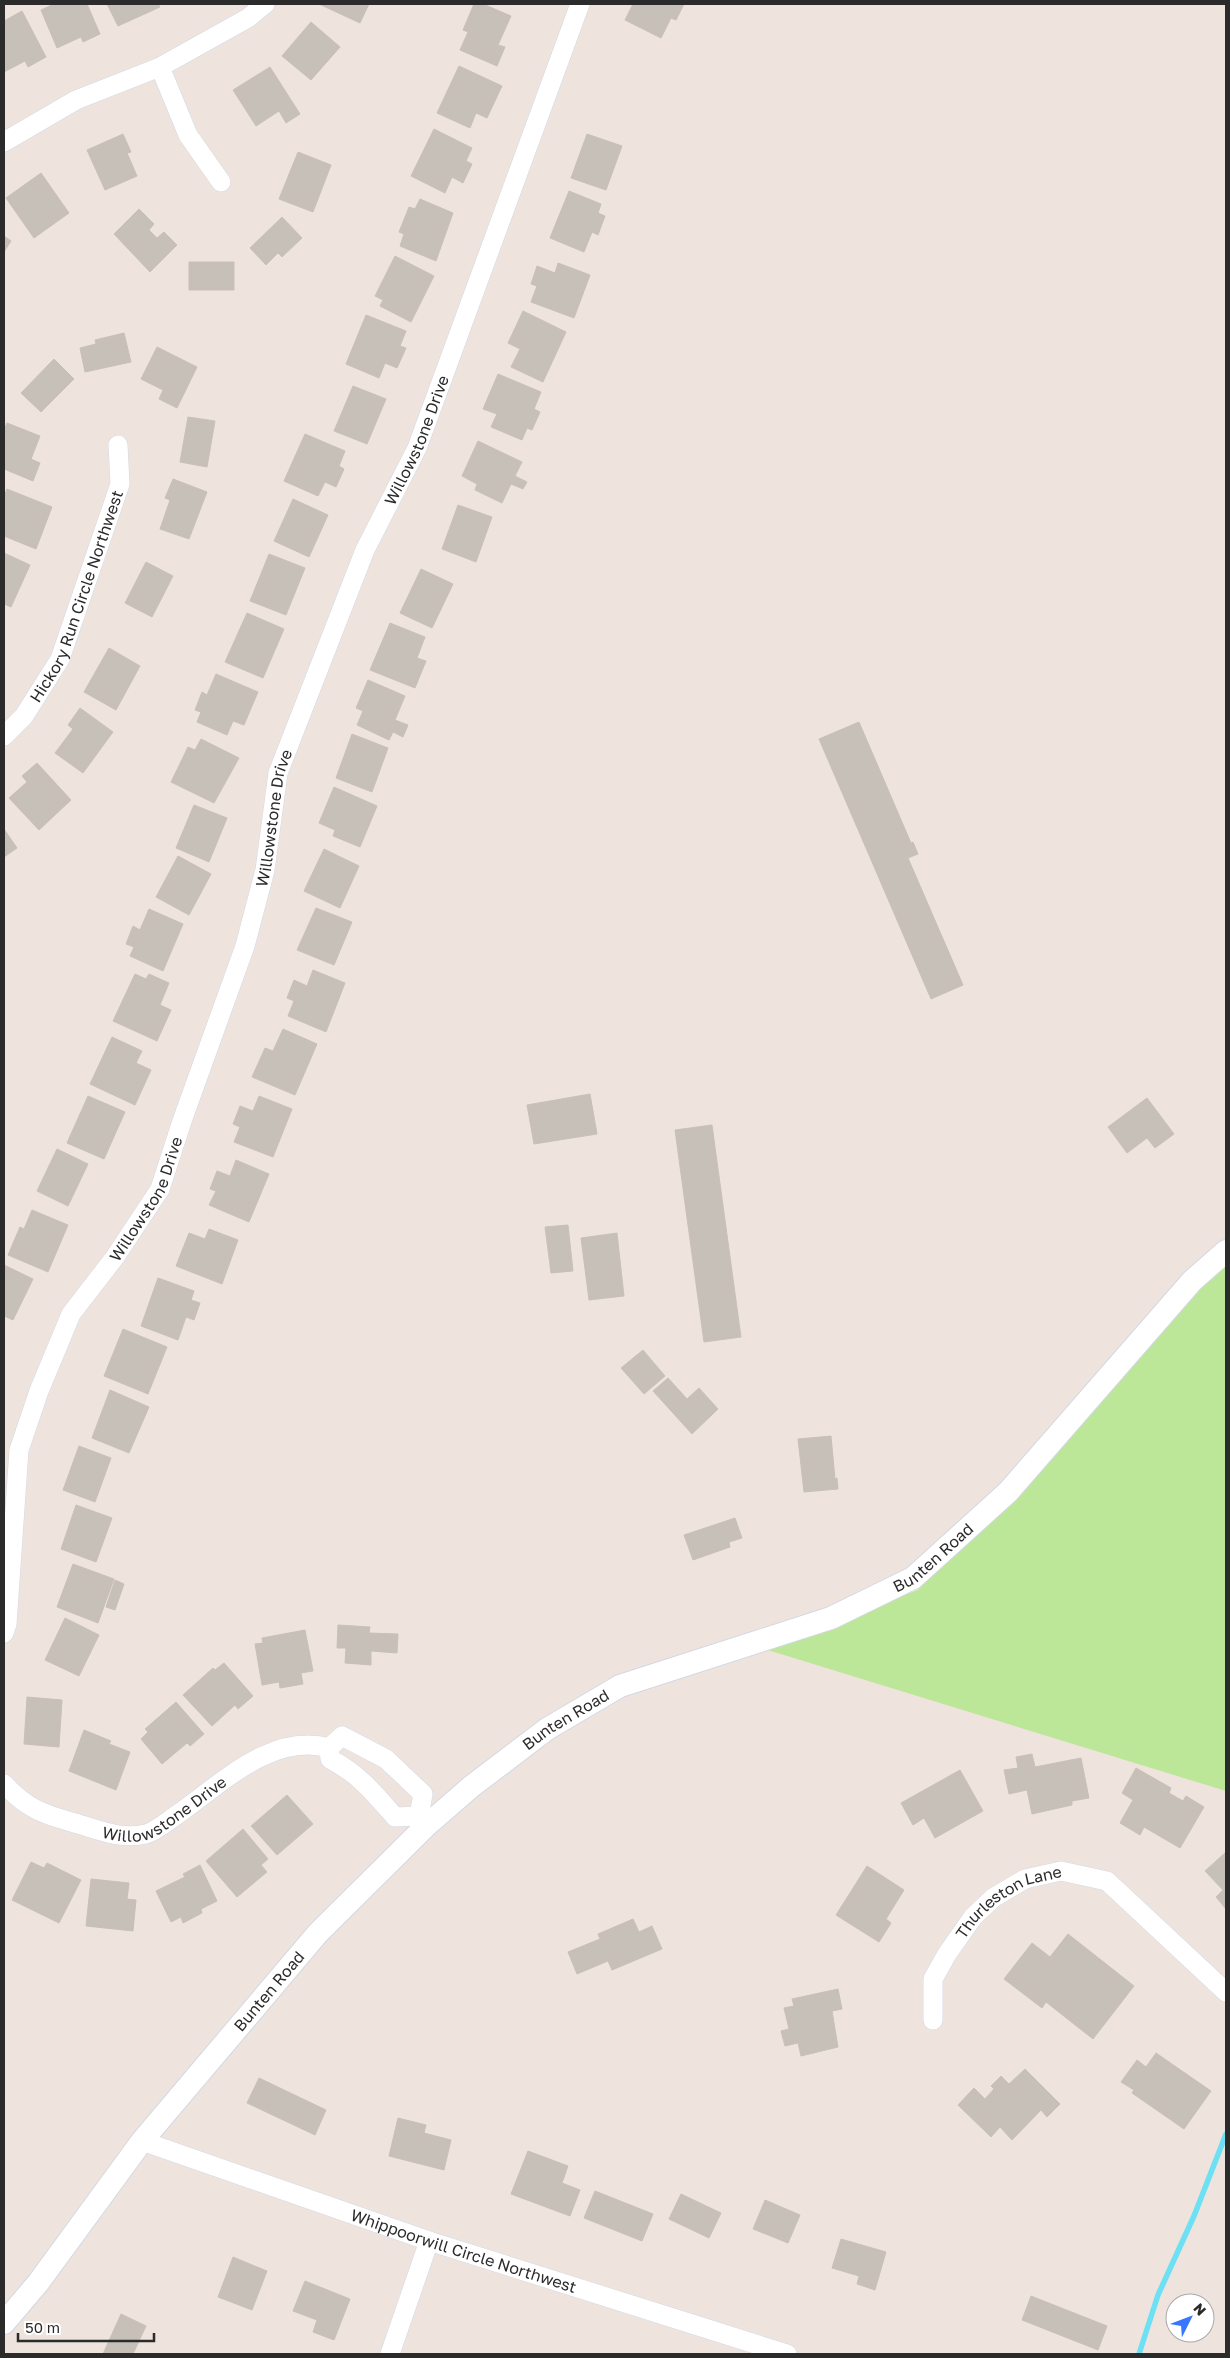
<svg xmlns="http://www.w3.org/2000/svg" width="1230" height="2358" font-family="'Golos Text',sans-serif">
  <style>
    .green { fill: #bce698 }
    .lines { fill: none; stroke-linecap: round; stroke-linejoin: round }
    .stream { stroke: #6de0f3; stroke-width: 5.5 }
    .building { fill: #c6c0b9; stroke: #c9c0b6 }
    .minor-casing { stroke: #d2d8e4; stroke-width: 20 }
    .tertiary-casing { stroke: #d2d8e4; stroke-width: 24 }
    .minor { stroke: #fff; stroke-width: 19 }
    .tertiary { stroke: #fff; stroke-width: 22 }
    .labels { text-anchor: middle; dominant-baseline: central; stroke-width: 4.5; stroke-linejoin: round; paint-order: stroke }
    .street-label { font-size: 16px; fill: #2b2b2b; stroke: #fff }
  </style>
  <rect width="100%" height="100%" fill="#eee4dd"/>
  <path class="green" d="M 1226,1262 L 1226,1791 L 761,1648 L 918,1590 L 1035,1451 Z"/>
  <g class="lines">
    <path class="stream" d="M 1139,2354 L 1158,2295 L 1194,2216 L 1226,2134"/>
  </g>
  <g class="building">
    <path d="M 54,4 L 87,4 L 100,34 L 83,42 L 81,37 L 57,48 L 41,10 Z"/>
    <path d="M 107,4 L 158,4 L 160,7 L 118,26 Z"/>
    <path d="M 319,4 L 369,4 L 360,23 Z"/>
    <path d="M 474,4 L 483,4 L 511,16 L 498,45 L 505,47 L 497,66 L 460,50 L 468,32 L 463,30 Z"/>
    <path d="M 633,4 L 684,4 L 676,20 L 671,18 L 661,38 L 625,20 Z"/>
    <path d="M 22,11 L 46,57 L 28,67 L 25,61 L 4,72 L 4,21 Z"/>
    <path d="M 311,22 L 340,47 L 311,80 L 282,56 Z"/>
    <path d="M 459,66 L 502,86 L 487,118 L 476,113 L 470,128 L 437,113 Z"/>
    <path d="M 270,67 L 300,114 L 286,123 L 279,111 L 256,126 L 233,90 Z"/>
    <path d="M 434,129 L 472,148 L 466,161 L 472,164 L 463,183 L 452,177 L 445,193 L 411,176 Z"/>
    <path d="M 123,134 L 131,152 L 127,153 L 137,176 L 105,190 L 87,150 Z"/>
    <path d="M 587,134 L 622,146 L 606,190 L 571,178 Z"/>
    <path d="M 298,152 L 331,165 L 313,212 L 279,199 Z"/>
    <path d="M 41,173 L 69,213 L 34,238 L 6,198 Z"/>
    <path d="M 569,191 L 601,204 L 598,213 L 605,216 L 598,235 L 592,232 L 584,252 L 550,238 Z"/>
    <path d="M 420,199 L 453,213 L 436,261 L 400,246 L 404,234 L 399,232 L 409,207 L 415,209 Z"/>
    <path d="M 139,209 L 154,224 L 149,230 L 157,238 L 164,232 L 177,245 L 150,272 L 114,234 Z"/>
    <path d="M 282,217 L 302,238 L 282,257 L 278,253 L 266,265 L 250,248 Z"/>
    <path d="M 4,236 L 11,241 L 4,252 Z"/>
    <path d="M 395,256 L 434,276 L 411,322 L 380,306 L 383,300 L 375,296 Z"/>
    <rect x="189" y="262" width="45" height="28"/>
    <path d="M 558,263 L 590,275 L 574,318 L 531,302 L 537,286 L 531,284 L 537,266 L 555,273 Z"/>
    <path d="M 523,311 L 566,332 L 543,382 L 511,367 L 520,349 L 508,343 Z"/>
    <path d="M 366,315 L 406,331 L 400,346 L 406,348 L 397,368 L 385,363 L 379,378 L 346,364 Z"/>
    <path d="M 124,333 L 131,362 L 85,372 L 80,348 L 96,344 L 95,340 Z"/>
    <path d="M 157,347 L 197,367 L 177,408 L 159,399 L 163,390 L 141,379 Z"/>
    <path d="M 54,359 L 74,379 L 41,412 L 21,393 Z"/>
    <path d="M 498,374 L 541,392 L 534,409 L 540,412 L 532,430 L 527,428 L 522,440 L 491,427 L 497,414 L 483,409 Z"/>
    <path d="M 353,386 L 386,399 L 367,444 L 334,431 Z"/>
    <path d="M 188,417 L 215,421 L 207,467 L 180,462 Z"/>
    <path d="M 7,423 L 40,436 L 31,459 L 40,463 L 33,481 L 4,469 L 4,430 Z"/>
    <path d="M 305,434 L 345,451 L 339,466 L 344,469 L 336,487 L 325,482 L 318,496 L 284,481 Z"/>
    <path d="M 478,441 L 522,462 L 515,476 L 527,482 L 523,489 L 511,484 L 502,503 L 475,490 L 477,484 L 462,476 Z"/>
    <path d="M 173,479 L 207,492 L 189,539 L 160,529 L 170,500 L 165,498 Z"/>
    <path d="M 7,489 L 52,507 L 36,549 L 4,536 L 4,496 Z"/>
    <path d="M 293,499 L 328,515 L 309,557 L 274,541 Z"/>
    <path d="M 458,505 L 492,517 L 476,562 L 442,549 Z"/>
    <path d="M 4,553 L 30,565 L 11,607 L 4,604 Z"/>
    <path d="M 269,554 L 305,568 L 286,615 L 250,601 Z"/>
    <path d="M 146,562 L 173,576 L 152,617 L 125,603 Z"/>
    <path d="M 421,569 L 453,584 L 432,628 L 400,613 Z"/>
    <path d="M 247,613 L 284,629 L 263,678 L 225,662 Z"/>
    <path d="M 390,623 L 425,637 L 417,658 L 426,661 L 415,688 L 370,670 Z"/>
    <path d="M 109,648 L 140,666 L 116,710 L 84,692 Z"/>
    <path d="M 216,674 L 258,692 L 244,725 L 233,721 L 227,735 L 197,722 L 201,712 L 195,710 L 202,692 L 207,695 Z"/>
    <path d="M 368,680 L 405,696 L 395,720 L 408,725 L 403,737 L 393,732 L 389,740 L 357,725 L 363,711 L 356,708 Z"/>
    <path d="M 80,708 L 113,732 L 83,773 L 55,753 L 73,729 L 68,725 Z"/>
    <path d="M 859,722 L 911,843 L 913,842 L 918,854 L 908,858 L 963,985 L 931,999 L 819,739 Z"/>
    <path d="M 352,734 L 388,748 L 372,792 L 336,778 Z"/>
    <path d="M 201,739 L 239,758 L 214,803 L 171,782 L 188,747 L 195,750 Z"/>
    <path d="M 37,763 L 71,800 L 39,830 L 9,798 L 27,782 L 22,776 Z"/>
    <path d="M 334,787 L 377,806 L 360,847 L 333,836 L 335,830 L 319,823 Z"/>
    <path d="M 194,805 L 227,818 L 209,862 L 176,848 Z"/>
    <path d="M 4,829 L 17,848 L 4,857 Z"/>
    <path d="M 324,849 L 359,866 L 340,908 L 304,891 Z"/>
    <path d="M 178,856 L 211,874 L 189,915 L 156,897 Z"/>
    <path d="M 316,908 L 352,922 L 334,965 L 297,950 Z"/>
    <path d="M 149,909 L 183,924 L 163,971 L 130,956 L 134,947 L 126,944 L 133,926 L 140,930 Z"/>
    <path d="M 313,970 L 345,983 L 326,1032 L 288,1016 L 294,1001 L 287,998 L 294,980 L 307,986 Z"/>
    <path d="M 135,974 L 146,979 L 149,974 L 169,983 L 160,1005 L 171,1010 L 157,1041 L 113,1021 Z"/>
    <path d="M 283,1029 L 317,1044 L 295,1095 L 252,1077 L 265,1048 L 273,1051 Z"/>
    <path d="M 112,1037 L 142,1051 L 136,1063 L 151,1070 L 135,1105 L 90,1084 Z"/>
    <path d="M 590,1094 L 597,1134 L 534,1144 L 527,1105 Z"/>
    <path d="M 88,1096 L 125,1112 L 104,1159 L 67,1143 Z"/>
    <path d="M 259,1096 L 292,1109 L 273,1157 L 234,1142 L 240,1127 L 233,1124 L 240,1106 L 253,1111 Z"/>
    <path d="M 1147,1098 L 1174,1134 L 1155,1148 L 1147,1138 L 1127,1153 L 1108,1127 Z"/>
    <path d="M 712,1125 L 741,1337 L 704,1342 L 675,1130 Z"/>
    <path d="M 57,1149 L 88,1164 L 68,1206 L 37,1191 Z"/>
    <path d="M 236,1160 L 269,1174 L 249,1222 L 209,1205 L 216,1191 L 210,1189 L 217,1171 L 230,1176 Z"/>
    <path d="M 32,1210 L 68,1225 L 48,1272 L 8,1255 L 20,1227 L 24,1229 Z"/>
    <path d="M 568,1225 L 573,1271 L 551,1273 L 545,1227 Z"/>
    <path d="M 209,1229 L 238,1240 L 222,1284 L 176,1266 L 189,1233 L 205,1239 Z"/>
    <path d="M 617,1233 L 624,1296 L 589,1300 L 581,1238 Z"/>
    <path d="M 4,1265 L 33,1279 L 13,1320 L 4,1316 Z"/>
    <path d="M 158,1278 L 194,1291 L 191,1300 L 200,1303 L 194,1320 L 186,1317 L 178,1340 L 141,1326 Z"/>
    <path d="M 123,1329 L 167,1347 L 148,1394 L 104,1376 Z"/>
    <path d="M 643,1350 L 665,1376 L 644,1394 L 621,1368 Z"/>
    <path d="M 668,1378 L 687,1399 L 699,1388 L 718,1409 L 692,1434 L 653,1391 Z"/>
    <path d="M 110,1390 L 149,1407 L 129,1453 L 92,1438 Z"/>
    <path d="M 831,1436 L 835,1479 L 837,1478 L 838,1489 L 804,1492 L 798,1439 Z"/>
    <path d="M 79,1446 L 111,1458 L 95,1502 L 63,1490 Z"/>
    <path d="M 76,1505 L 112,1518 L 96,1562 L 61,1549 Z"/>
    <path d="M 735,1518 L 742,1538 L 729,1542 L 730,1547 L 693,1560 L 684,1535 Z"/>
    <path d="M 73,1564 L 114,1579 L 98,1623 L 57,1607 Z"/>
    <path d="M 115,1580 L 124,1584 L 115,1610 L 106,1607 Z"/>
    <path d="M 65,1618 L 99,1635 L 79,1676 L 45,1660 Z"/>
    <path d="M 338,1625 L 370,1627 L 369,1633 L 398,1634 L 397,1653 L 371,1651 L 371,1665 L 345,1663 L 346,1648 L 337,1648 Z"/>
    <path d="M 305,1630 L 313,1671 L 301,1673 L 303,1684 L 280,1688 L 279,1682 L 262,1685 L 255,1644 L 263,1643 L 262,1638 Z"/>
    <path d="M 224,1663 L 253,1696 L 238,1709 L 235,1705 L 212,1726 L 183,1695 L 213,1668 L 215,1670 Z"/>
    <path d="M 27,1697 L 62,1700 L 59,1747 L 24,1744 Z"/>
    <path d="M 176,1702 L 204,1734 L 190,1746 L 187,1743 L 162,1764 L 141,1739 L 148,1732 L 145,1729 Z"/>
    <path d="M 84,1730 L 111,1741 L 109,1744 L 130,1752 L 116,1790 L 69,1771 Z"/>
    <path d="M 1032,1754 L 1035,1767 L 1081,1758 L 1089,1798 L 1072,1801 L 1072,1805 L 1032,1814 L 1027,1790 L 1009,1794 L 1004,1770 L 1018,1768 L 1016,1757 Z"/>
    <path d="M 1136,1768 L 1171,1788 L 1169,1793 L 1183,1801 L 1186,1796 L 1204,1807 L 1180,1848 L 1144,1827 L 1140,1835 L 1120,1823 L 1133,1800 L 1122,1793 Z"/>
    <path d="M 960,1770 L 983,1811 L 935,1838 L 924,1818 L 913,1825 L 901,1803 Z"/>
    <path d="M 287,1795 L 313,1824 L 277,1855 L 251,1826 Z"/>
    <path d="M 243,1829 L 268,1859 L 261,1865 L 267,1872 L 237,1897 L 206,1861 Z"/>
    <path d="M 1226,1852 L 1226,1909 L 1216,1897 L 1223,1890 L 1205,1871 Z"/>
    <path d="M 31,1862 L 44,1868 L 47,1863 L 81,1880 L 59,1923 L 12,1900 Z"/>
    <path d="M 200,1865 L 217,1901 L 201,1909 L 202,1913 L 183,1923 L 181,1917 L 171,1922 L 156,1891 L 185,1877 L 183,1874 Z"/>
    <path d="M 867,1866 L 904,1890 L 886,1919 L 891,1923 L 879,1942 L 836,1915 Z"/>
    <path d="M 91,1879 L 129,1883 L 127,1899 L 136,1900 L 133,1931 L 86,1926 Z"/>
    <path d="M 633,1919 L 639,1932 L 652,1926 L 662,1949 L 612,1970 L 608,1961 L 577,1974 L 568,1952 L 600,1939 L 598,1934 Z"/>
    <path d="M 1068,1934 L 1134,1986 L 1093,2039 L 1046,2002 L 1042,2008 L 1004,1979 L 1032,1943 L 1050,1957 Z"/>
    <path d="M 838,1989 L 842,2009 L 832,2011 L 838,2047 L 801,2056 L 798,2043 L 785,2046 L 781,2031 L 789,2029 L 784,2008 L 794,2006 L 792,1999 Z"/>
    <path d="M 1156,2053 L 1211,2091 L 1184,2129 L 1132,2093 L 1134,2090 L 1121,2082 L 1137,2060 L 1146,2067 Z"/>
    <path d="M 1025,2069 L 1060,2104 L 1047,2117 L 1041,2110 L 1012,2140 L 1000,2127 L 991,2137 L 958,2105 L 974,2088 L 985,2099 L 994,2089 L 991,2086 L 1001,2076 L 1009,2084 Z"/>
    <path d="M 259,2078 L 326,2110 L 315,2135 L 247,2103 Z"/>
    <path d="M 398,2118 L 426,2125 L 424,2133 L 451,2140 L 444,2170 L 389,2156 Z"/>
    <path d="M 528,2151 L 568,2166 L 562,2183 L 580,2190 L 570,2216 L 511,2194 Z"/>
    <path d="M 595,2191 L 653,2214 L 642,2241 L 584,2218 Z"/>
    <path d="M 681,2194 L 721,2213 L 709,2238 L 669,2219 Z"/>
    <path d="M 765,2200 L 800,2215 L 788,2243 L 753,2229 Z"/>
    <path d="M 841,2239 L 886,2252 L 875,2290 L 857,2284 L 859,2276 L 832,2268 Z"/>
    <path d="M 233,2257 L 267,2271 L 252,2310 L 218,2297 Z"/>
    <path d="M 305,2281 L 350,2299 L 334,2340 L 313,2332 L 317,2320 L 293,2311 Z"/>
    <path d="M 1031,2296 L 1107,2326 L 1098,2350 L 1022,2320 Z"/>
    <path d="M 121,2314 L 146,2326 L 133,2354 L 103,2354 Z"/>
  </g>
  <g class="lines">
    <defs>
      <g id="minor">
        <path d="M 160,67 L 188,135 L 221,182"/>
        <path d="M 4,142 L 76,100 L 160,67 L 248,18 L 265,4"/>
        <path id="s1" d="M 4,736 L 24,716 L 60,659 L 120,484 L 118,445"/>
        <path id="s2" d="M 4,1633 L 7,1624 L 19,1450 L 39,1391 L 71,1314 L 115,1257 L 160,1189 L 182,1121 L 245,946 L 265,870 L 278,773 L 365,550 L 417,448 L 580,4"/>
        <path d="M 329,1748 L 342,1736 L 386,1759 L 423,1794 L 419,1816 L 427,1825"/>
        <path d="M 329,1748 L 330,1759 C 359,1774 374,1793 395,1817 L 419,1816"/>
        <path id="s3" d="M 4,1784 C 27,1809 43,1814 75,1823 C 99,1830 121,1840 146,1834 C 156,1831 169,1820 178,1814 C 221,1784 272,1732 329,1748"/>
        <path id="s4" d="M 933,2020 L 933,1979 L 947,1954 L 973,1917 L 993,1898 L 1025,1879 L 1061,1871 L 1107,1881 L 1226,1992"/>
        <path id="s5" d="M 142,2141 L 429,2241 L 787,2354"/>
        <path d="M 390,2354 L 429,2241"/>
      </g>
      <g id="tertiary">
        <path id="s6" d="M 4,2323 L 38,2283 L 142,2141 L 318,1933 L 427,1825 L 472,1786 L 547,1729 L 620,1686 L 831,1618 L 913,1578 L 1008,1492 L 1192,1281 L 1226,1251"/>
      </g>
    </defs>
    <use href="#minor" class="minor-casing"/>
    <use href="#tertiary" class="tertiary-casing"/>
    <use href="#minor" class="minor"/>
    <use href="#tertiary" class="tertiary"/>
  </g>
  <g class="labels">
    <g class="street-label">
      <text stroke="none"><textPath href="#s2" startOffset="1278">Willowstone Drive</textPath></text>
      <text stroke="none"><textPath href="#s1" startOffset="160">Hickory Run Circle Northwest</textPath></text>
      <text stroke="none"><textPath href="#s2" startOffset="872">Willowstone Drive</textPath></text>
      <text stroke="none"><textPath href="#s2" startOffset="468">Willowstone Drive</textPath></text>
      <text stroke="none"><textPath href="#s6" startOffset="1234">Bunten Road</textPath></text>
      <text stroke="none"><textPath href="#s6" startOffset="829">Bunten Road</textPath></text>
      <text stroke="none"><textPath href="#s3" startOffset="181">Willowstone Drive</textPath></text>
      <text stroke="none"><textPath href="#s4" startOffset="154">Thurleston Lane</textPath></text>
      <text stroke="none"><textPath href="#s6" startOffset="425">Bunten Road</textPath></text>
      <text stroke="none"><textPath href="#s5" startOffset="340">Whippoorwill Circle Northwest</textPath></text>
    </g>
  </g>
  <rect width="1230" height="2358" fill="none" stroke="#2b2b2b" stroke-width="10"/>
  <g transform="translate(1190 2318) rotate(48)"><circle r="24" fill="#ffffff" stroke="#aaaaaa"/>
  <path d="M0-4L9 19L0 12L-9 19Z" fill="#3976ff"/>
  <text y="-8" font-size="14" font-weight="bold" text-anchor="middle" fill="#2b2b2b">N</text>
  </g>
  <path d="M18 2333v8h136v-8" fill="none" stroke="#2b2b2b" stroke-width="2.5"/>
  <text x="25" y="2333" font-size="15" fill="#2b2b2b" stroke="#ffffff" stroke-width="4" paint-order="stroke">50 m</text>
</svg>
